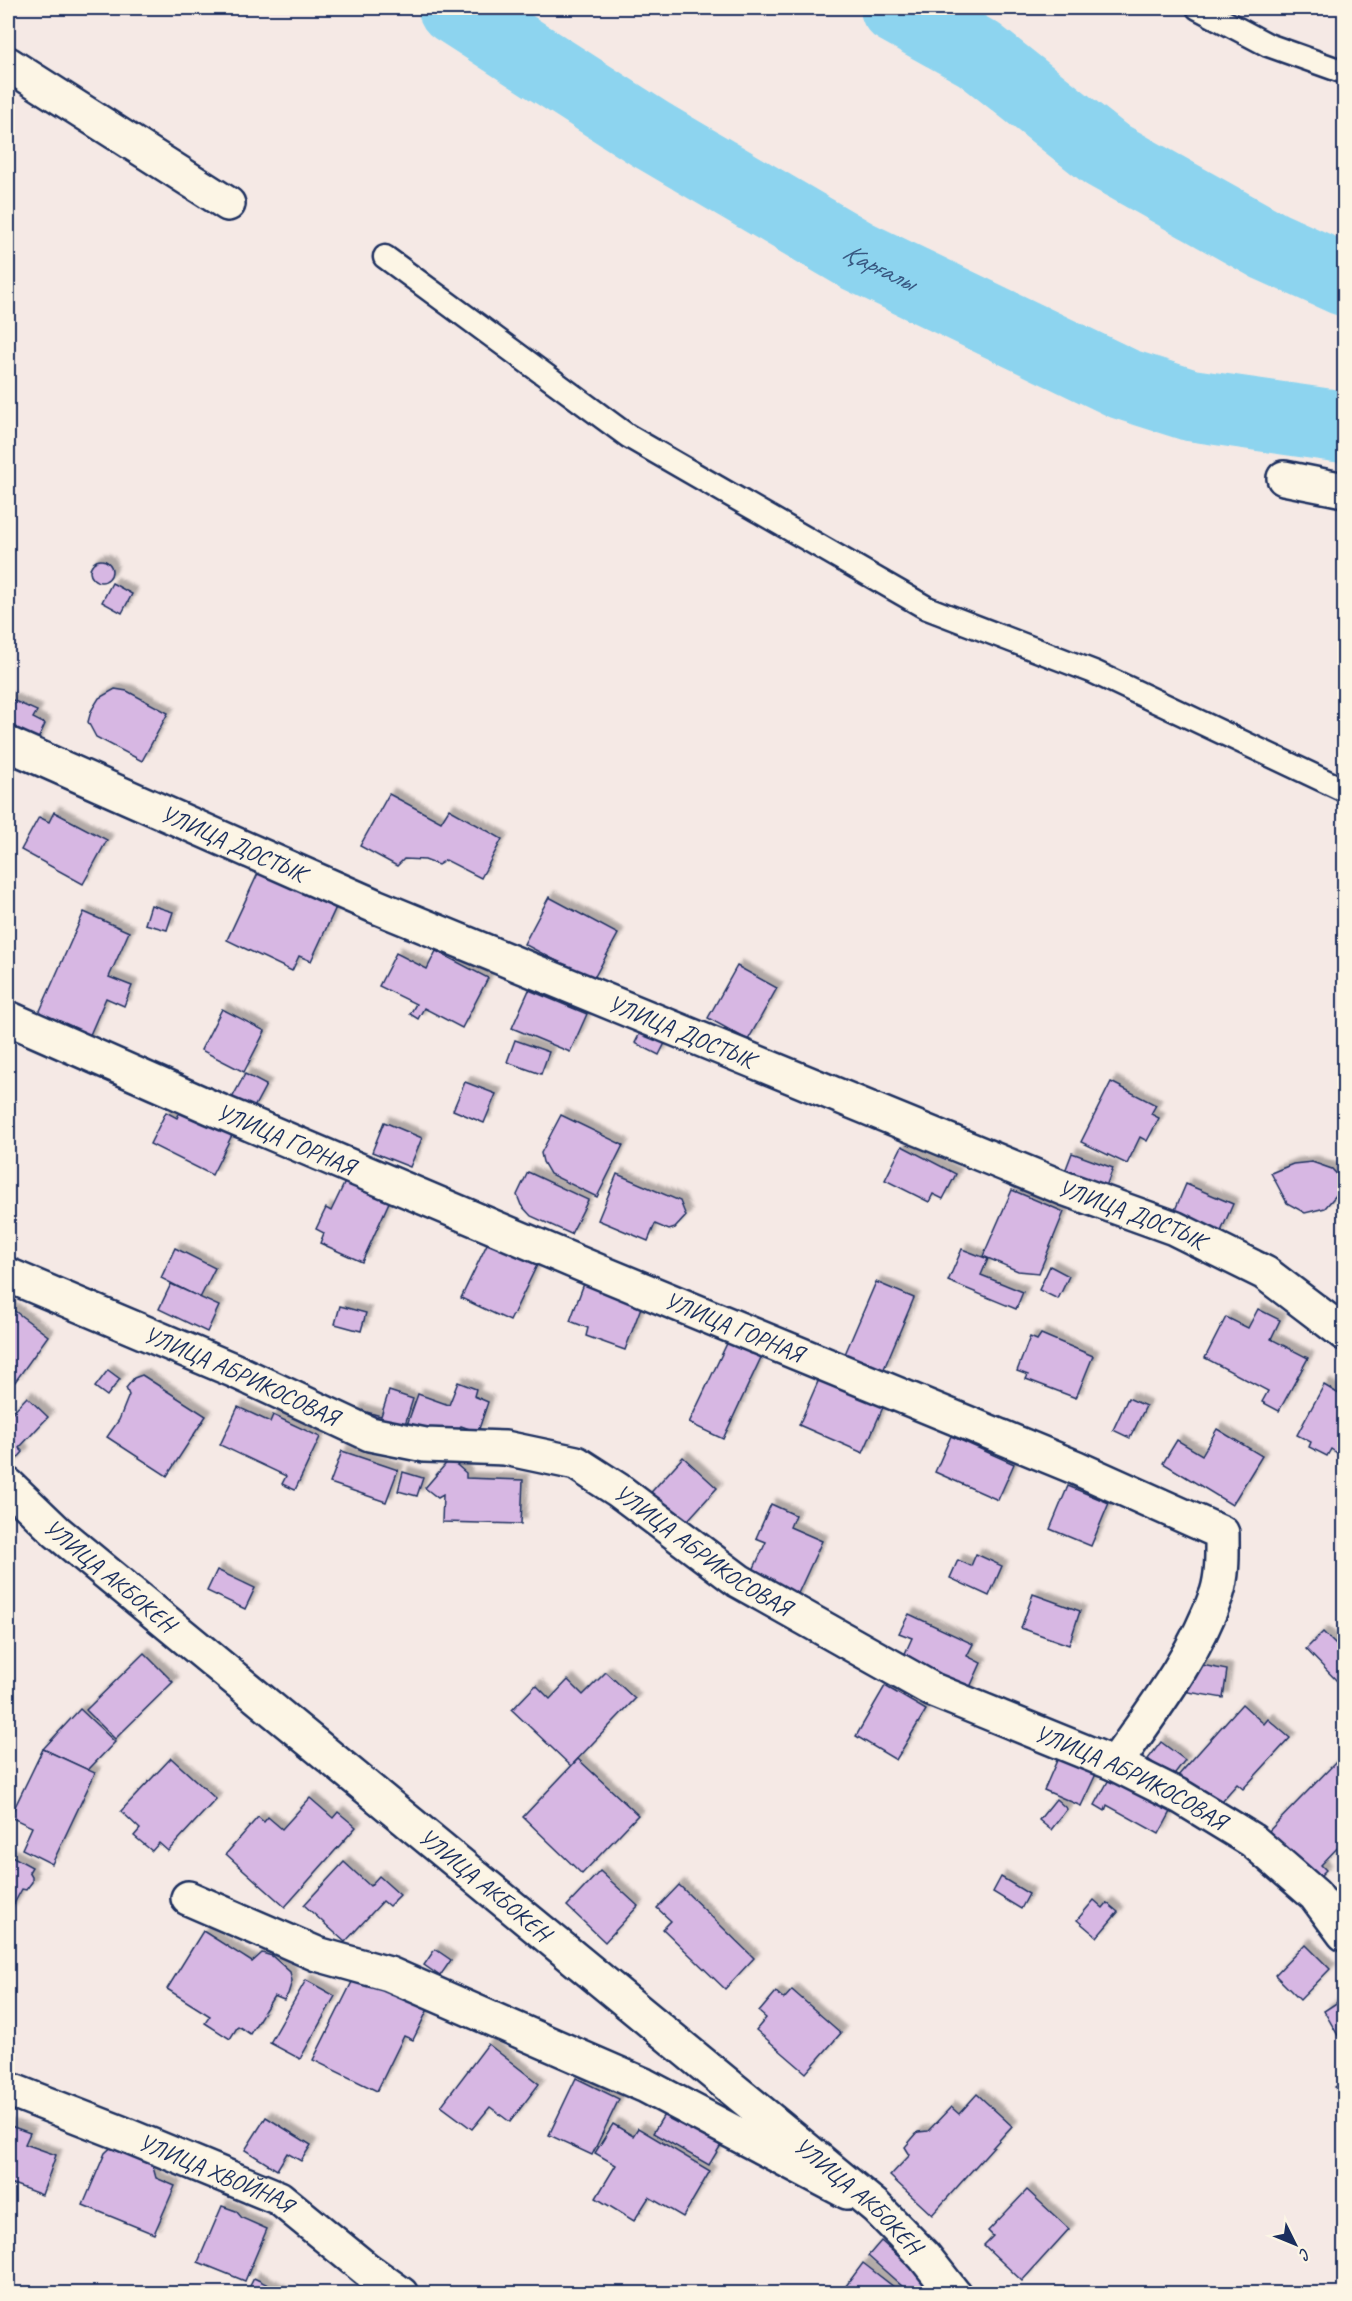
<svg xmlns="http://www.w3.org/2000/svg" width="1352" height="2301" font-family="Caveat,sans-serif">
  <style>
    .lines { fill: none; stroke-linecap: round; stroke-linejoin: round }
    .river { stroke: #8dd4ef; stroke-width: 72 }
    .building { fill: #d7b7e3; stroke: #1b2f5e; stroke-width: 1.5; filter: url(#shadow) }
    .lane-casing { stroke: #1b2f5e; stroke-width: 27 }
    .street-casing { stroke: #1b2f5e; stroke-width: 38 }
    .secondary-casing { stroke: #1b2f5e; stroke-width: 38 }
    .lane { stroke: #fcf5e5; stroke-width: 22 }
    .street { stroke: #fcf5e5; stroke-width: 33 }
    .secondary { stroke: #fcf5e5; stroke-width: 33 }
    .labels { text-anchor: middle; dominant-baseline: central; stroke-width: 4.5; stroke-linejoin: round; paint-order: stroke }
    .street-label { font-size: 24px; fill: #1b2f5e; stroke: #fcf5e5 }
    .water-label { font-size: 26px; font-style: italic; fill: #385882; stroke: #fcf5e5 }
  </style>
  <defs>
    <filter id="shadow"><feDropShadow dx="5.5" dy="-5.5" stdDeviation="1.5" flood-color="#0004"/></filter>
  </defs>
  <rect width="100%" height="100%" fill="#f5e9e5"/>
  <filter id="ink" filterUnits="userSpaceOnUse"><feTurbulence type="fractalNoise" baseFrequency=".0167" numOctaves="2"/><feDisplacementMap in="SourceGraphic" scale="12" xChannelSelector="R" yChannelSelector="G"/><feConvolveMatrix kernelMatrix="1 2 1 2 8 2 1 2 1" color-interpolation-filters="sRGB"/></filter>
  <g filter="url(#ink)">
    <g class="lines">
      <g class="river">
        <path id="s1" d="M 454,8 L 650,134 L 858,256 L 1124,384 L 1190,405 L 1344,427"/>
        <path d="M 896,8 L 979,54 L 1105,154 L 1269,246 L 1344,280"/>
      </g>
    </g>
    <g class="building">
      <circle cx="101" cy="571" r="11"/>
      <path d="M 112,583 L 132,594 L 122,613 L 102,602 Z"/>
      <path d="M 115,689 L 127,691 L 168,713 L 142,761 L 96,737 L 88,722 L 91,711 L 99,698 Z"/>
      <path d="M 8,698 L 37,711 L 33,718 L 45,724 L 35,746 L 8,733 Z"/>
      <path d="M 389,794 L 441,822 L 449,809 L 502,839 L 481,878 L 446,860 L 438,865 L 425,860 L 404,859 L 397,866 L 360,846 Z"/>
      <path d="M 54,812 L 107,840 L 83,884 L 21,850 L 39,817 L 49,822 Z"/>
      <path d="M 260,869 L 337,905 L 311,961 L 299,956 L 292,971 L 227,940 Z"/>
      <path d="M 549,897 L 618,934 L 593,980 L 524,944 Z"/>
      <path d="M 151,905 L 173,912 L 167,930 L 145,924 Z"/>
      <path d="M 84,912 L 129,932 L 109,977 L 132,986 L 124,1006 L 106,998 L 86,1044 L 35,1022 Z"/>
      <path d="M 436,951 L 488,978 L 462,1028 L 424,1008 L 418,1019 L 410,1014 L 416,1004 L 379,986 L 396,953 L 427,969 Z"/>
      <path d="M 737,966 L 777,988 L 748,1040 L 708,1018 Z"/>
      <path d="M 529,990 L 587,1014 L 570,1052 L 512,1028 Z"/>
      <path d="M 222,1009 L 265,1031 L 244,1072 L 201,1050 Z"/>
      <path d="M 645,1023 L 669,1035 L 659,1055 L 635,1043 Z"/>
      <path d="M 515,1040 L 549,1052 L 541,1074 L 507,1062 Z"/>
      <path d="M 245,1074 L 266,1085 L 251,1113 L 230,1102 Z"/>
      <path d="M 465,1082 L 496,1094 L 484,1123 L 453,1110 Z"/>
      <path d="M 1111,1082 L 1156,1105 L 1151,1114 L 1159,1118 L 1147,1141 L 1140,1137 L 1127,1164 L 1081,1142 Z"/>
      <path d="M 181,1109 L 232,1135 L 212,1175 L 150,1144 L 166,1112 L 177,1118 Z"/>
      <path d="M 561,1115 L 623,1145 L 597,1197 L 550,1174 L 543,1162 L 541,1153 Z"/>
      <path d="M 384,1122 L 422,1138 L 410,1167 L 372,1152 Z"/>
      <path d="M 902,1146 L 956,1174 L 943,1199 L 933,1194 L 929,1202 L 885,1180 Z"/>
      <path d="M 1072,1153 L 1113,1168 L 1105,1189 L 1064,1174 Z"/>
      <path d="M 1312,1162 L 1332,1169 L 1342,1180 L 1344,1186 L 1325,1208 L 1305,1213 L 1287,1203 L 1271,1173 L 1293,1164 Z"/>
      <path d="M 528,1172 L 588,1200 L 571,1234 L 531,1216 L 521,1205 L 517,1195 Z"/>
      <path d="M 617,1174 L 680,1201 L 686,1216 L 675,1228 L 669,1230 L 655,1224 L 648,1241 L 598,1220 Z"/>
      <path d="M 346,1180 L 390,1200 L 362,1262 L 320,1243 L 324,1233 L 316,1229 L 326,1208 L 331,1211 Z"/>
      <path d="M 1186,1184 L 1233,1204 L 1219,1236 L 1172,1217 Z"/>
      <path d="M 1012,1190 L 1064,1212 L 1039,1273 L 1018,1271 L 983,1256 Z"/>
      <path d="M 490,1238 L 539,1261 L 510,1321 L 461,1298 Z"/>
      <path d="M 175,1248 L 215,1268 L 200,1298 L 161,1278 Z"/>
      <path d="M 962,1249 L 988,1259 L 981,1275 L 1023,1292 L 1016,1309 L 948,1281 Z"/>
      <path d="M 1050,1266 L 1069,1276 L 1058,1299 L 1039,1290 Z"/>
      <path d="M 585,1281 L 643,1302 L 625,1350 L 586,1336 L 588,1328 L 570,1321 Z"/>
      <path d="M 876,1282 L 914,1298 L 883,1371 L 845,1354 Z"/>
      <path d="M 171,1284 L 219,1306 L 207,1332 L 159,1309 Z"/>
      <path d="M 8,1306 L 48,1336 L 15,1382 L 8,1376 Z"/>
      <path d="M 340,1306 L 366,1313 L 361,1331 L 335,1324 Z"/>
      <path d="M 1258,1309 L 1280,1320 L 1271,1339 L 1308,1358 L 1279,1411 L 1262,1402 L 1268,1391 L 1205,1358 L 1226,1317 L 1248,1328 Z"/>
      <path d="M 732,1333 L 765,1349 L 723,1439 L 689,1423 Z"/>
      <path d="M 1041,1334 L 1093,1356 L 1076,1398 L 1026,1379 L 1028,1375 L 1017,1371 L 1030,1337 L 1037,1340 Z"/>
      <path d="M 108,1370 L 120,1379 L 107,1396 L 95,1387 Z"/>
      <path d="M 142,1375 L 206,1416 L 167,1476 L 107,1437 L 119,1420 L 129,1395 L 126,1388 L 134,1378 Z"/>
      <path d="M 820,1377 L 884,1405 L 863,1453 L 799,1425 Z"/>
      <path d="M 458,1382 L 476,1389 L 474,1396 L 488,1402 L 478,1432 L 461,1426 L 454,1445 L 430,1432 L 407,1425 L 418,1394 L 449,1405 Z"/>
      <path d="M 1324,1385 L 1344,1397 L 1344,1446 L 1340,1455 L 1331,1449 L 1327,1456 L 1309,1447 L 1311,1442 L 1297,1435 Z"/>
      <path d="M 389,1391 L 413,1399 L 401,1437 L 353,1422 L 356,1409 L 381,1416 Z"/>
      <path d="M 27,1397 L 48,1417 L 19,1448 L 23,1452 L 8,1469 L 8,1417 Z"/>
      <path d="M 1128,1398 L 1146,1406 L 1130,1438 L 1113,1430 Z"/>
      <path d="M 238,1407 L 270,1422 L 273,1415 L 320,1437 L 295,1490 L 282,1484 L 286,1476 L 220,1445 Z"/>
      <path d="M 1217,1429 L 1262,1456 L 1232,1505 L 1163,1463 L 1177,1440 L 1202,1455 Z"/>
      <path d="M 951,1436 L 1014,1464 L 998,1500 L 935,1472 Z"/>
      <path d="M 342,1451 L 398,1470 L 386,1502 L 330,1483 Z"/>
      <path d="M 683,1457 L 717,1488 L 679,1530 L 645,1499 Z"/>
      <path d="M 450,1459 L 466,1473 L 466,1478 L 523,1480 L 521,1524 L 442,1522 L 443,1495 L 438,1498 L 425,1488 Z"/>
      <path d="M 403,1472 L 423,1478 L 417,1496 L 398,1491 Z"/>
      <path d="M 1068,1486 L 1109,1503 L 1091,1546 L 1050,1529 Z"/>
      <path d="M 771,1504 L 795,1515 L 790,1527 L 822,1541 L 795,1600 L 749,1579 L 766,1542 L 756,1538 Z"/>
      <path d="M 976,1554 L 1002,1566 L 989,1596 L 950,1578 L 958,1560 L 971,1566 Z"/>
      <path d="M 217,1570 L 255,1588 L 245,1609 L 207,1591 Z"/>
      <path d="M 1033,1594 L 1080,1611 L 1069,1645 L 1021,1628 Z"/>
      <path d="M 909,1614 L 973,1644 L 967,1656 L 981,1663 L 966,1696 L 903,1658 L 912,1638 L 899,1633 Z"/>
      <path d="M 1323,1632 L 1344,1653 L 1344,1674 L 1337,1681 L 1306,1649 Z"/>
      <path d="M 144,1653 L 173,1682 L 115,1739 L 86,1710 Z"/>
      <path d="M 1192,1663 L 1227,1670 L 1223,1698 L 1188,1692 Z"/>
      <path d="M 606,1672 L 635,1699 L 571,1766 L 512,1710 L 536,1685 L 550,1699 L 568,1680 L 583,1695 Z"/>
      <path d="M 885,1686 L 926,1710 L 896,1760 L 856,1736 Z"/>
      <path d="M 1242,1704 L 1264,1724 L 1268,1719 L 1290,1738 L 1243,1789 L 1237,1784 L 1213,1811 L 1176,1778 Z"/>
      <path d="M 80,1709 L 115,1742 L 88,1770 L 43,1749 Z"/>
      <path d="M 1161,1742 L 1185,1760 L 1172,1777 L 1148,1759 Z"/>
      <path d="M 43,1749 L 95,1773 L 52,1864 L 22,1849 L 32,1827 L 10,1817 Z"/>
      <path d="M 171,1758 L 216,1799 L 168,1851 L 159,1843 L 152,1851 L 134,1836 L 140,1829 L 121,1811 Z"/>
      <path d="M 1058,1758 L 1096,1774 L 1081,1806 L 1044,1790 Z"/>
      <path d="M 578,1759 L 638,1815 L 582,1874 L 523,1817 Z"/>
      <path d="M 1337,1761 L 1344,1769 L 1344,1841 L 1321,1865 L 1326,1870 L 1315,1881 L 1266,1834 Z"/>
      <path d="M 1112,1774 L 1173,1808 L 1159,1834 L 1107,1805 L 1105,1811 L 1095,1805 Z"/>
      <path d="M 310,1798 L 333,1818 L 338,1812 L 356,1827 L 285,1907 L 226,1854 L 258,1817 L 264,1822 L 268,1817 L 282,1829 Z"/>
      <path d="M 1056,1799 L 1067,1809 L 1051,1830 L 1039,1820 Z"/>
      <path d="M 8,1854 L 32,1867 L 29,1872 L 32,1877 L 32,1882 L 26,1890 L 22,1889 L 10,1911 L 8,1910 Z"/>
      <path d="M 344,1862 L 370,1886 L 379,1876 L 400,1895 L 389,1906 L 383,1901 L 345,1942 L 304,1905 Z"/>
      <path d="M 600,1871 L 638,1906 L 605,1942 L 567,1906 Z"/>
      <path d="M 1001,1877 L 1029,1894 L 1021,1909 L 993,1892 Z"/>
      <path d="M 679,1885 L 754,1958 L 725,1989 L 663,1929 L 671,1921 L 657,1908 Z"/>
      <path d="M 1094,1900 L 1103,1908 L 1107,1903 L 1118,1912 L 1097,1937 L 1077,1920 Z"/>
      <path d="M 203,1931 L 252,1962 L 262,1953 L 272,1956 L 290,1972 L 292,1981 L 288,1994 L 284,2000 L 274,1996 L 250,2034 L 238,2026 L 230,2039 L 205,2023 L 210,2016 L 167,1989 Z"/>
      <path d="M 1305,1944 L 1330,1969 L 1300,2000 L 1275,1975 Z"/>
      <path d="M 435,1949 L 451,1960 L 440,1976 L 424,1965 Z"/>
      <path d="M 356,1974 L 428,2009 L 413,2040 L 404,2036 L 377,2091 L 313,2060 Z"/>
      <path d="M 306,1980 L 335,1996 L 300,2059 L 270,2043 Z"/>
      <path d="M 792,1990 L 841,2033 L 806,2073 L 756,2030 L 766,2018 L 759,2012 L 776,1992 L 784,1999 Z"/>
      <path d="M 1344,1998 L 1344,2046 L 1324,2011 Z"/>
      <path d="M 488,2044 L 539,2084 L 510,2122 L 490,2107 L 472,2129 L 441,2106 Z"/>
      <path d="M 576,2078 L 619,2099 L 592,2155 L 549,2135 Z"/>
      <path d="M 1344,2081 L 1344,2103 L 1335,2087 Z"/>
      <path d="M 977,2094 L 1012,2126 L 932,2215 L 890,2176 L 910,2155 L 905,2147 L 918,2132 L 928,2131 L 951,2107 L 959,2114 Z"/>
      <path d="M 665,2113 L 721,2145 L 709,2165 L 653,2133 Z"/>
      <path d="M 266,2117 L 311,2145 L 301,2161 L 287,2153 L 277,2170 L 245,2150 Z"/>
      <path d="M 613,2124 L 633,2136 L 638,2128 L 710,2171 L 683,2217 L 649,2197 L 634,2221 L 596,2198 L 616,2165 L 595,2153 Z"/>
      <path d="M 8,2125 L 30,2133 L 25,2144 L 56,2155 L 42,2195 L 13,2184 L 11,2189 L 8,2188 Z"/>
      <path d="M 117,2142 L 150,2156 L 156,2178 L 175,2186 L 154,2234 L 83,2205 L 105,2153 Z"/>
      <path d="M 1027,2190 L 1069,2229 L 1022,2281 L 984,2245 L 993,2236 L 988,2231 Z"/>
      <path d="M 222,2206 L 236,2211 L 242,2218 L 267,2229 L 245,2281 L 198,2262 Z"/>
      <path d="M 881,2241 L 934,2288 L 929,2294 L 911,2294 L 868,2256 Z"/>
      <path d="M 863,2263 L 903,2294 L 840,2294 Z"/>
      <path d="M 254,2278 L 284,2293 L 284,2294 L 246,2294 Z"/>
    </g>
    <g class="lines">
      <defs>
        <g id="lane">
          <path d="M 1198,8 L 1268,45 L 1344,72"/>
          <path d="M 385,257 L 628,436 L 927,608 L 1094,672 L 1344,790"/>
        </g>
        <g id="street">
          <path d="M 8,64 L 228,204"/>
          <path d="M 1284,478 L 1344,490"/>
          <path id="s2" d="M 8,744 L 375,906 L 1066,1189 L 1174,1228 L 1265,1273 L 1344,1333"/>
          <path id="s3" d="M 8,1018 L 210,1107 L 583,1265 L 1077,1468 L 1222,1533 C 1222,1553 1223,1574 1217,1593 C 1195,1656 1153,1710 1115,1764"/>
          <path id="s4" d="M 8,1275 L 233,1370 L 370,1434 L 425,1445 L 505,1448 L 576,1463 L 618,1490 L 739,1581 L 933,1690 L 1115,1764 L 1181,1797 L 1253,1841 L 1315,1895 L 1344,1934"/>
          <path d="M 188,1898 L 317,1954 L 389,1974 L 644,2085 L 847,2192"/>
          <path id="s5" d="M 8,2089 L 121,2133 L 279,2198 L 366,2269 L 401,2294"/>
        </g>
        <g id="secondary">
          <path id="s6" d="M 8,1485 L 57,1532 L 876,2207 L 924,2256 L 954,2294"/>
        </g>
      </defs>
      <use href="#lane" class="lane-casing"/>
      <use href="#street" class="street-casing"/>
      <use href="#secondary" class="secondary-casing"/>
      <use href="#lane" class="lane"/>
      <use href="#street" class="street"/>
      <use href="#secondary" class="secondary"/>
    </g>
  </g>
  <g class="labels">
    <g class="street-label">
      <text stroke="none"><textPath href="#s2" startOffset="246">УЛИЦА ДОСТЫК</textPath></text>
      <text stroke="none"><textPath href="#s2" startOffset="732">УЛИЦА ДОСТЫК</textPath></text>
      <text stroke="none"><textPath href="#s3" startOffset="303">УЛИЦА ГОРНАЯ</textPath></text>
      <text stroke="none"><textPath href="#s2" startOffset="1218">УЛИЦА ДОСТЫК</textPath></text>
      <text stroke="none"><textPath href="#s3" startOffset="789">УЛИЦА ГОРНАЯ</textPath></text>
      <text stroke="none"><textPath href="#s4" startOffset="254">УЛИЦА АБРИКОСОВАЯ</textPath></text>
      <text stroke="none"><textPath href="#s4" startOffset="758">УЛИЦА АБРИКОСОВАЯ</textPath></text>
      <text stroke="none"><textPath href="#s6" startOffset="136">УЛИЦА АКБОКЕН</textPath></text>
      <text stroke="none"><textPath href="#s4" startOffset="1244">УЛИЦА АБРИКОСОВАЯ</textPath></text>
      <text stroke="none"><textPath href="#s6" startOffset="622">УЛИЦА АКБОКЕН</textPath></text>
      <text stroke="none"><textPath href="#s5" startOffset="224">УЛИЦА ХВОЙНАЯ</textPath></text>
      <text stroke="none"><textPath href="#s6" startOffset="1108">УЛИЦА АКБОКЕН</textPath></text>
    </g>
    <g class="water-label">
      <text stroke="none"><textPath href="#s1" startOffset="498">Қарғалы</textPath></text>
    </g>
  </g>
  <rect width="1352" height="2301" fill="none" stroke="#fcf5e5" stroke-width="30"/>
  <rect x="15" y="15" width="1322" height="2271" fill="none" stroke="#1b2f5e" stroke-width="2" filter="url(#ink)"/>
  <g transform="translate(1295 2244) rotate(133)" stroke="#fcf5e5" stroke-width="4.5" paint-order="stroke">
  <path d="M0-4.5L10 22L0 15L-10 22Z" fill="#1b2f5e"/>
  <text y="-9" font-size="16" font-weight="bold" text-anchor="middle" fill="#1b2f5e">С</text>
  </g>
</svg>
